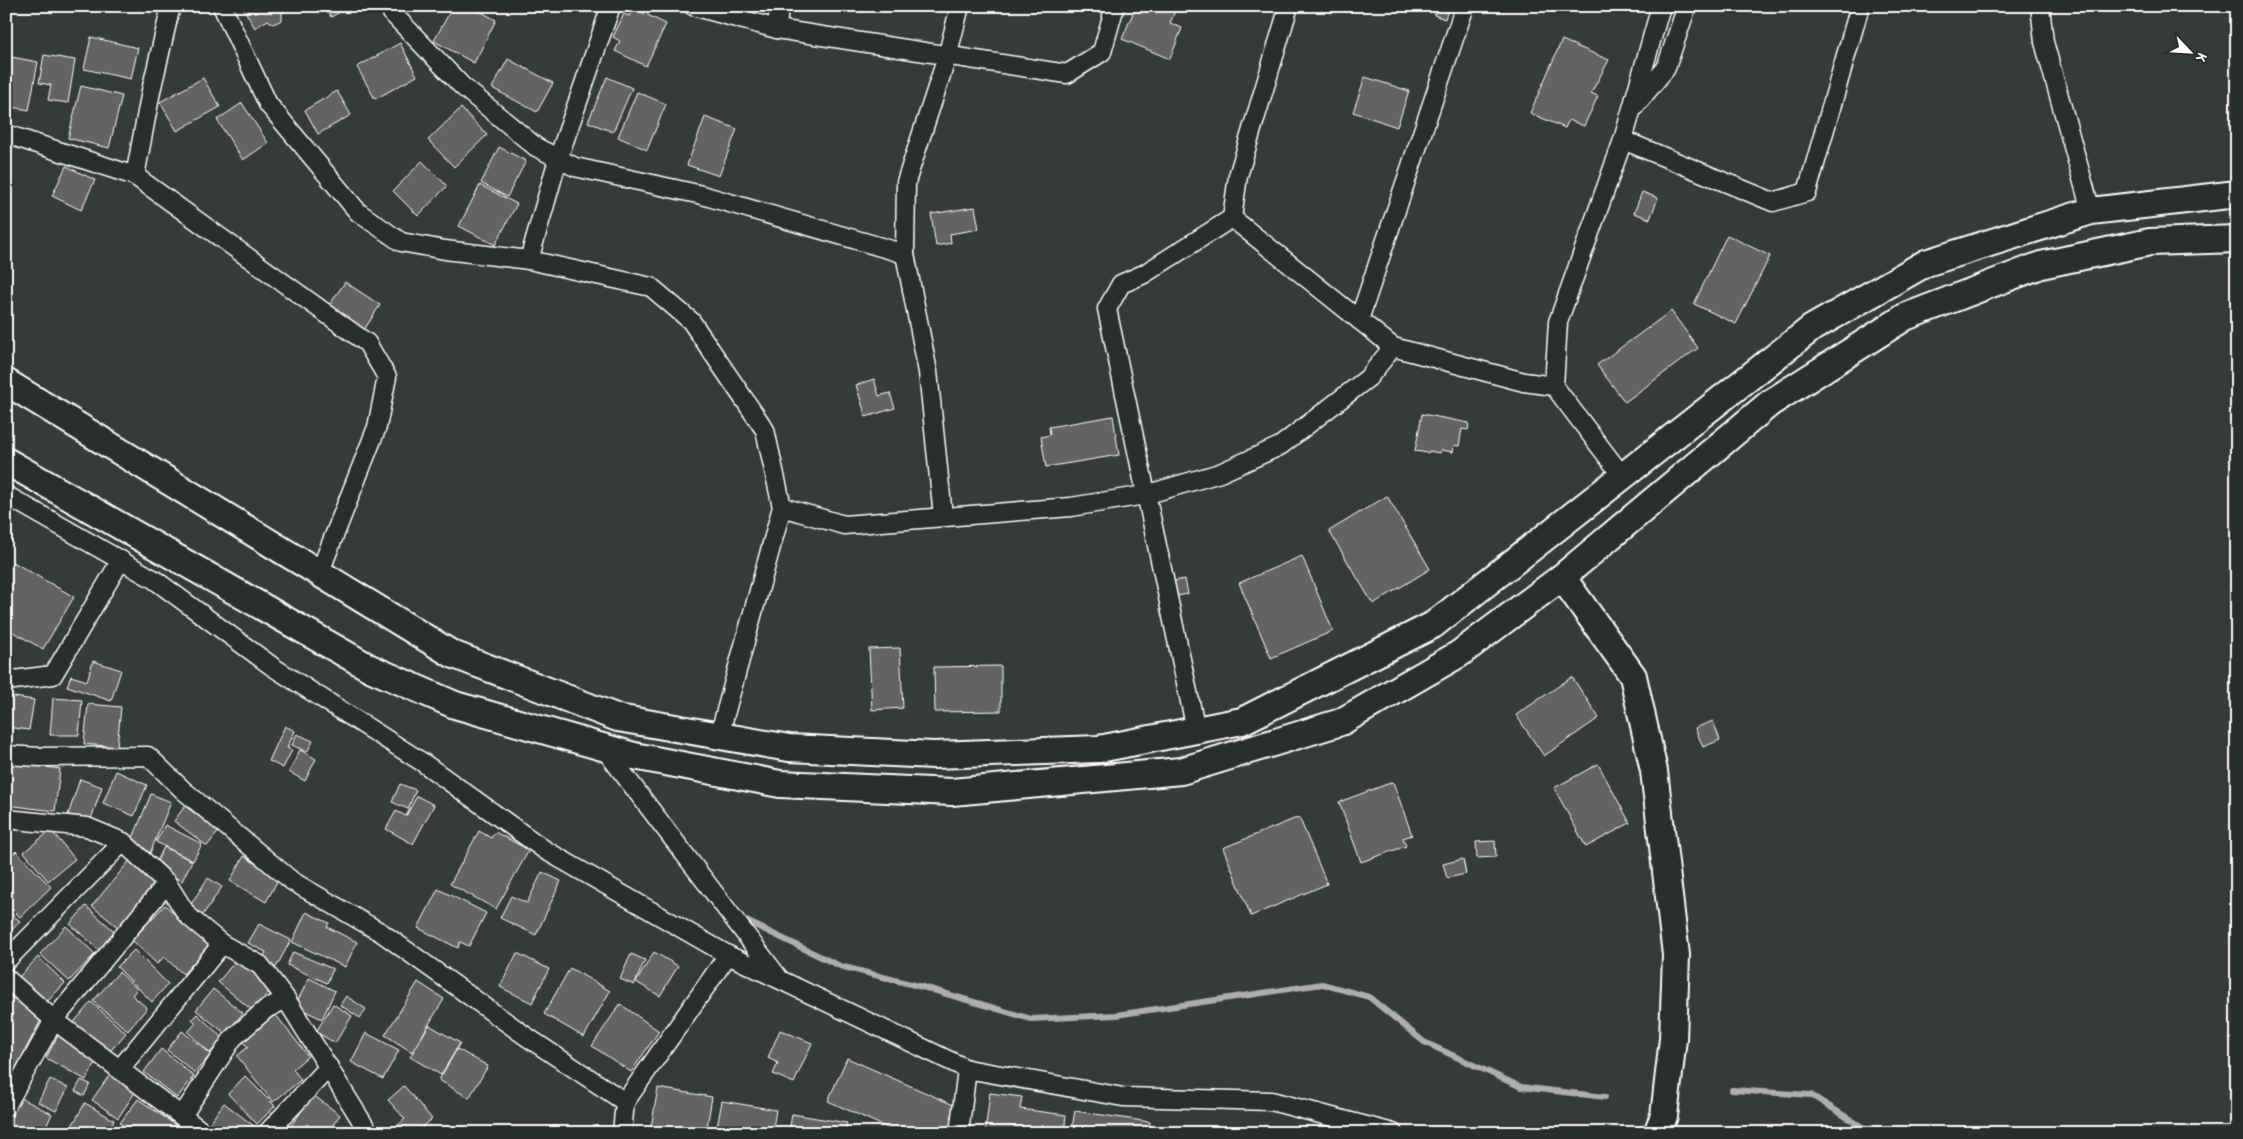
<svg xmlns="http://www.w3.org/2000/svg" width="2243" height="1139" font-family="'Patrick Hand',sans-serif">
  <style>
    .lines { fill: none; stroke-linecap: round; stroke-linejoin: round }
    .stream { stroke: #adaeaf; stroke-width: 6 }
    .building { fill: #636465; stroke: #fff }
    .street-casing { stroke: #fff; stroke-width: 21 }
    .secondary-casing { stroke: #fff; stroke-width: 30 }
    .street { stroke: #2a2d2e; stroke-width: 18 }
    .secondary { stroke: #2a2d2e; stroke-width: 26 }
  </style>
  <rect width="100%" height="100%" fill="#373a3b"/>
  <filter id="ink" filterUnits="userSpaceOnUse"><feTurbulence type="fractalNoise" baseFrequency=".02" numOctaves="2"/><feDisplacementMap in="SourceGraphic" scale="10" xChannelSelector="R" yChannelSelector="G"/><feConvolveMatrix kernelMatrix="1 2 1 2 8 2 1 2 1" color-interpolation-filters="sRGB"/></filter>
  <g filter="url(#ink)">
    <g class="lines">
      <g class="stream">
        <path d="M 740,918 L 840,966 L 930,989 L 1031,1019 L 1116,1015 L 1322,984 L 1369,997 L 1424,1042 L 1521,1087 L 1605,1097"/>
        <path d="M 1732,1090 L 1811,1095 L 1872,1133"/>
      </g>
    </g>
    <g class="building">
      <path d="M 242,6 L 293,6 L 282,13 L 282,20 L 273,24 L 268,20 L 255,28 Z"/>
      <path d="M 326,6 L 351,6 L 331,17 Z"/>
      <path d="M 453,6 L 470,6 L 496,20 L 474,63 L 434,41 Z"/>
      <path d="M 1136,6 L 1177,6 L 1170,23 L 1182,28 L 1170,59 L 1122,39 Z"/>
      <path d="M 1437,6 L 1449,6 L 1445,19 L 1434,15 Z"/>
      <path d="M 633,8 L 666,24 L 646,66 L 615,51 L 620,41 L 613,37 L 624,14 L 629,16 Z"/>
      <path d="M 91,37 L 138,48 L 131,79 L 84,69 Z"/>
      <path d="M 1562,40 L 1609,60 L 1591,93 L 1598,96 L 1584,126 L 1569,120 L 1565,128 L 1530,113 Z"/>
      <path d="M 400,43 L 417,76 L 375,99 L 357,67 Z"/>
      <path d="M 44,55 L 75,60 L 68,103 L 48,100 L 51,85 L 39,83 Z"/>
      <path d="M 6,56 L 38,62 L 29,110 L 6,106 Z"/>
      <path d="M 508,59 L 553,83 L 537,112 L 492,88 Z"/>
      <path d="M 607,77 L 632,88 L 613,132 L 588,122 Z"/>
      <path d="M 1365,77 L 1409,91 L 1397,127 L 1353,112 Z"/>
      <path d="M 203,78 L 220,107 L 177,131 L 160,102 Z"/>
      <path d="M 81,86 L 122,96 L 109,148 L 68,138 Z"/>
      <path d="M 337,91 L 351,115 L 318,134 L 305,110 Z"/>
      <path d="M 637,92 L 666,104 L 647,150 L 618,137 Z"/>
      <path d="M 242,103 L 268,143 L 243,160 L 217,120 Z"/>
      <path d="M 461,108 L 487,135 L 454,167 L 428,140 Z"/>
      <path d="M 705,117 L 737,129 L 719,176 L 687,165 Z"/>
      <path d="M 499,147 L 526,161 L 507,197 L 481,183 Z"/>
      <path d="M 422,161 L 447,186 L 418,216 L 393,191 Z"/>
      <path d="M 66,166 L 95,180 L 81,210 L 52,196 Z"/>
      <path d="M 480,185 L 517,204 L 495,245 L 459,226 Z"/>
      <path d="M 1642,192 L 1658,198 L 1650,219 L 1634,213 Z"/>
      <path d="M 975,207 L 979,229 L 950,234 L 951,243 L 936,246 L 931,214 Z"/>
      <path d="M 1727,235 L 1770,256 L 1736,324 L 1694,304 Z"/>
      <path d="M 345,282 L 380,305 L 364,330 L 328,307 Z"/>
      <path d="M 1671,311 L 1698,348 L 1625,402 L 1597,365 Z"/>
      <path d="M 874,379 L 879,396 L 890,393 L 895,408 L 866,417 L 856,385 Z"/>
      <path d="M 1422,414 L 1469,423 L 1468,430 L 1462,429 L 1459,446 L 1454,445 L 1453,452 L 1441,450 L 1440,453 L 1429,451 L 1428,453 L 1415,451 Z"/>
      <path d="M 1113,416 L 1119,455 L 1046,467 L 1041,437 L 1050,435 L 1049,427 Z"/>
      <path d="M 1387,496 L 1430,569 L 1373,604 L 1329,531 Z"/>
      <path d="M 1302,556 L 1333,631 L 1271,658 L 1239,583 Z"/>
      <path d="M 13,562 L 74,597 L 43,649 L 6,628 L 6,574 Z"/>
      <path d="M 1185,579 L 1188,594 L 1172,597 L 1169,582 Z"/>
      <path d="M 900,648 L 903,708 L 872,710 L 869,649 Z"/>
      <path d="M 93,661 L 121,670 L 111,701 L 67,686 L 71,676 L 87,681 Z"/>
      <path d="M 1001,666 L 1001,711 L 935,712 L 934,667 Z"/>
      <path d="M 1572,677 L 1599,718 L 1544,756 L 1516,715 Z"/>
      <path d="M 8,696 L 34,700 L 29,730 L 6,727 Z"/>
      <path d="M 53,698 L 82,700 L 79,735 L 50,735 Z"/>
      <path d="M 88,704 L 121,707 L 117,747 L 84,744 Z"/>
      <path d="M 1713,721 L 1720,740 L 1703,747 L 1695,728 Z"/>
      <path d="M 285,726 L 295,731 L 287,748 L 292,750 L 283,768 L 269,761 Z"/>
      <path d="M 297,734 L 313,741 L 307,752 L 292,745 Z"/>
      <path d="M 300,750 L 316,759 L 305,781 L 289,772 Z"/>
      <path d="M 6,762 L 60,769 L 55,811 L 6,805 Z"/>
      <path d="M 1598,764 L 1630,823 L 1586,847 L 1554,788 Z"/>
      <path d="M 116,771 L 147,785 L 134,816 L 103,803 Z"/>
      <path d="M 80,779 L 102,787 L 90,822 L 68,815 Z"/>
      <path d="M 1393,782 L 1412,835 L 1403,838 L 1406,846 L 1361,862 L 1339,802 Z"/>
      <path d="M 400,784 L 416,790 L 408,809 L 392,802 Z"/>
      <path d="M 151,794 L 171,802 L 150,853 L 130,845 Z"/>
      <path d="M 417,796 L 434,805 L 413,844 L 386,829 L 396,811 L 406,816 Z"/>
      <path d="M 185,806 L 219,831 L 207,846 L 174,821 Z"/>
      <path d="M 1299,817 L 1327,884 L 1251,916 L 1223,848 Z"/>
      <path d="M 165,825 L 202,844 L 193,861 L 156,842 Z"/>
      <path d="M 51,830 L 75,859 L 48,881 L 24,852 Z"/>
      <path d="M 479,831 L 491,838 L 495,832 L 529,850 L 496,909 L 450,884 Z"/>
      <path d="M 1495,841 L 1496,857 L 1477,858 L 1476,842 Z"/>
      <path d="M 164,847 L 192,861 L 182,881 L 154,867 Z"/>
      <path d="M 16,851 L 51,887 L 20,917 L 6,903 L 6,861 Z"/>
      <path d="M 244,856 L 279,878 L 266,902 L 230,881 Z"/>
      <path d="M 131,859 L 158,881 L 119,928 L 92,906 Z"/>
      <path d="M 1463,859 L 1466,874 L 1447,878 L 1443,864 Z"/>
      <path d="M 542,872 L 561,881 L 536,935 L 500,918 L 511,896 L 527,903 Z"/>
      <path d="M 208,878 L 222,887 L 202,916 L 189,907 Z"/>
      <path d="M 438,889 L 486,913 L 469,946 L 460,942 L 458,948 L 418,928 Z"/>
      <path d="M 165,905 L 209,946 L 183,974 L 164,957 L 157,964 L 132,940 Z"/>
      <path d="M 86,906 L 115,932 L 99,950 L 70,924 Z"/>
      <path d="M 6,910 L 20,921 L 6,937 Z"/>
      <path d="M 306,912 L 329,923 L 327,927 L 357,942 L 345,967 L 292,942 Z"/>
      <path d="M 259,924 L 291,940 L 274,971 L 260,964 L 266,952 L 248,943 Z"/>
      <path d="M 66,926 L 95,954 L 69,981 L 40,954 Z"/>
      <path d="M 134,950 L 168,984 L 152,1002 L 117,967 Z"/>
      <path d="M 293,952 L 333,969 L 327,983 L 287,965 Z"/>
      <path d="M 654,952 L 678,966 L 660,996 L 636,982 Z"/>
      <path d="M 517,953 L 549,969 L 532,1003 L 500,987 Z"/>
      <path d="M 631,954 L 645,960 L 634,985 L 620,979 Z"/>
      <path d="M 38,957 L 65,983 L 45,1004 L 18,978 Z"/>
      <path d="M 237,959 L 272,988 L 253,1011 L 218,982 Z"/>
      <path d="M 570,968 L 610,991 L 584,1037 L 544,1014 Z"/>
      <path d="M 119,972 L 137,989 L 132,995 L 147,1008 L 128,1031 L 93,1001 Z"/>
      <path d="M 309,978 L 335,991 L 322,1019 L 295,1006 Z"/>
      <path d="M 418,982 L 444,999 L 412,1052 L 385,1035 Z"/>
      <path d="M 213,989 L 243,1013 L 226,1034 L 196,1010 Z"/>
      <path d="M 7,995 L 44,1014 L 8,1083 L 6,1082 Z"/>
      <path d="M 346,996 L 366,1009 L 360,1018 L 340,1005 Z"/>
      <path d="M 91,1002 L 126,1033 L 105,1057 L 71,1026 Z"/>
      <path d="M 333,1004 L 352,1016 L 335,1043 L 316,1032 Z"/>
      <path d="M 620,1004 L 659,1031 L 631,1072 L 592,1046 Z"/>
      <path d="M 272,1010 L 308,1056 L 293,1069 L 301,1080 L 273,1102 L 237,1056 L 248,1047 L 239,1037 Z"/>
      <path d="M 197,1014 L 223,1038 L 210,1053 L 188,1032 L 196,1023 L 192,1019 Z"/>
      <path d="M 429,1025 L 460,1043 L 441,1075 L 410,1057 Z"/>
      <path d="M 780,1030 L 812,1043 L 794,1083 L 773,1074 L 778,1063 L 768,1058 Z"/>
      <path d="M 182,1031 L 211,1054 L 195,1073 L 167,1050 Z"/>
      <path d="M 366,1033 L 399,1050 L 383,1079 L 351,1062 Z"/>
      <path d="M 58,1035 L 99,1057 L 86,1080 L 46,1058 Z"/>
      <path d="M 161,1049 L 194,1076 L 177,1098 L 144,1072 Z"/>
      <path d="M 457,1049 L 488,1066 L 469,1098 L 439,1080 Z"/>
      <path d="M 847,1058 L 958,1107 L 947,1133 L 899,1133 L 828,1101 Z"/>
      <path d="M 113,1070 L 138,1088 L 118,1118 L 92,1100 Z"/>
      <path d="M 245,1076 L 275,1106 L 257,1124 L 228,1094 Z"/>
      <path d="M 50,1079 L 68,1088 L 56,1111 L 38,1102 Z"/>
      <path d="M 81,1080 L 90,1084 L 84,1096 L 75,1091 Z"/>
      <path d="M 404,1086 L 432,1119 L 416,1133 L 399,1133 L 395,1128 L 405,1119 L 388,1100 Z"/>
      <path d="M 658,1088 L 712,1097 L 706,1133 L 650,1133 Z"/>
      <path d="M 990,1093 L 1022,1097 L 1020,1109 L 1066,1115 L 1064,1133 L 985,1133 Z"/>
      <path d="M 15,1095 L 52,1114 L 43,1133 L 18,1133 L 6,1127 L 6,1112 Z"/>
      <path d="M 313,1095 L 340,1115 L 327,1133 L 319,1133 L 307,1124 L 300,1133 L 293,1133 L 288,1130 Z"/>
      <path d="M 138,1099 L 177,1126 L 172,1133 L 134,1133 L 120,1123 Z"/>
      <path d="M 722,1101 L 776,1110 L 772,1133 L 716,1133 Z"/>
      <path d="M 85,1103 L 114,1120 L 107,1133 L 68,1133 Z"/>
      <path d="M 224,1103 L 254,1126 L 249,1133 L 212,1133 L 206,1128 Z"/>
      <path d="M 1075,1111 L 1150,1122 L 1149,1133 L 1071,1133 Z"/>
      <path d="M 792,1114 L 847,1123 L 845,1133 L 789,1133 Z"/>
      <path d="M 1291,1128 L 1347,1133 L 1291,1133 Z"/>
    </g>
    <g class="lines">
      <defs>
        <g id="street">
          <path d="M 222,6 L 268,104 L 358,212 L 401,242 L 445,250 L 529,260"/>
          <path d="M 390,6 L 392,13 L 462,86 L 536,147 L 575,167 L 702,195 L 905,254"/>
          <path d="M 611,6 L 558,159 L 529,260 L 651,287 L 691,321 L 765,430 L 782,507 L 844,525 L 1071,507 L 1145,495 L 1220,473 L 1280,446 L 1368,378 L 1393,347"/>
          <path d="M 693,6 L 777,29 L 1067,74 L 1102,52 L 1115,6"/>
          <path d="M 2040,6 L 2044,42 L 2091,211"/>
          <path d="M 777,29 L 779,6"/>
          <path d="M 1634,107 L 1666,68 L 1687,6"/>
          <path d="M 6,134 L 135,176 L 367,343 L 387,377 L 377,427 L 319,574"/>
          <path d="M 1623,140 L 1773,202 L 1807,192 L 1860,6"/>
          <path d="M 135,176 L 151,91 L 171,6"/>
          <path d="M 1232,218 L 1393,347 L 1524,382 L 1554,386"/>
          <path d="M 1359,320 L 1465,6"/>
          <path d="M 1623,477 L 1554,386 L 1558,322 L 1623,140 L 1661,6"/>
          <path d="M 6,495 L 155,580 L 273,667 L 422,762 L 545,850 L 728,955 L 967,1069 L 1123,1097 L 1271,1101 L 1393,1133"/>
          <path d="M 943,516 L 928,372 L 905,254 L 906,182 L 947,57 L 960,6"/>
          <path d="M 6,681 L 53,675 L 121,560"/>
          <path d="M 1196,730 L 1107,309 L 1121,284 L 1144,274 L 1232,218 L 1238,176 L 1289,6"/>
          <path d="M 719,736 L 782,507"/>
          <path d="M 603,747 L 778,977"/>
          <path d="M 6,755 L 40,757 L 148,756 L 183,790 L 292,881 L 382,933 L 527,1037 L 625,1102 L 622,1133"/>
          <path d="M 6,819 L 87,827 L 123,842 L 167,883 L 187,915 L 222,944 L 260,965 L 286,999 L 369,1133"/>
          <path d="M 6,961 L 123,842"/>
          <path d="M 6,978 L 54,1020 L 204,1133"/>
          <path d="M 119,1070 L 222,944"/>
          <path d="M 625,1102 L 728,955"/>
          <path d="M 6,1106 L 54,1020 L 167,883"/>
          <path d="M 182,1116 L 233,1038 L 266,1009 L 286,999"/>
          <path d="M 267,1133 L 329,1067"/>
          <path d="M 959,1133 L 967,1069"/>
        </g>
        <g id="secondary">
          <path d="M 6,382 L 452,654 L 618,718 L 789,748 L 934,755 L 1099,749 L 1242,721 L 1433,625 L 1812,328 L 1926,263 L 2091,211 L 2237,194"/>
          <path d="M 6,461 L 370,668 L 455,705 L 634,756 L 780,784 L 952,792 L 1181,771 L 1341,722 L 1459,654 L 1562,577 L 1770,403 L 1905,317 L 2041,265 L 2150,242 L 2237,239"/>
          <path d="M 1562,577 L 1633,676 L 1654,771 L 1676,955 L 1673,1039 L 1664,1116 L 1657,1133"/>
        </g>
      </defs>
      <use href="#street" class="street-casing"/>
      <use href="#secondary" class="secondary-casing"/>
      <use href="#street" class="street"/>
      <use href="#secondary" class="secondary"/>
    </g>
  </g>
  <rect width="2243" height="1139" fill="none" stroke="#2a2d2e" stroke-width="25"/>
  <rect x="12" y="12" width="2218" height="1114" fill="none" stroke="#fff" stroke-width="2" filter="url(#ink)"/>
  <g transform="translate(2190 52) rotate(115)" stroke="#2a2d2e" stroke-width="4" paint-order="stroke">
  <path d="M0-4L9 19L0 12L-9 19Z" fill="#ffffff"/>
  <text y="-8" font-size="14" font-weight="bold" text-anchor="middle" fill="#ffffff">K</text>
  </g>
</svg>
